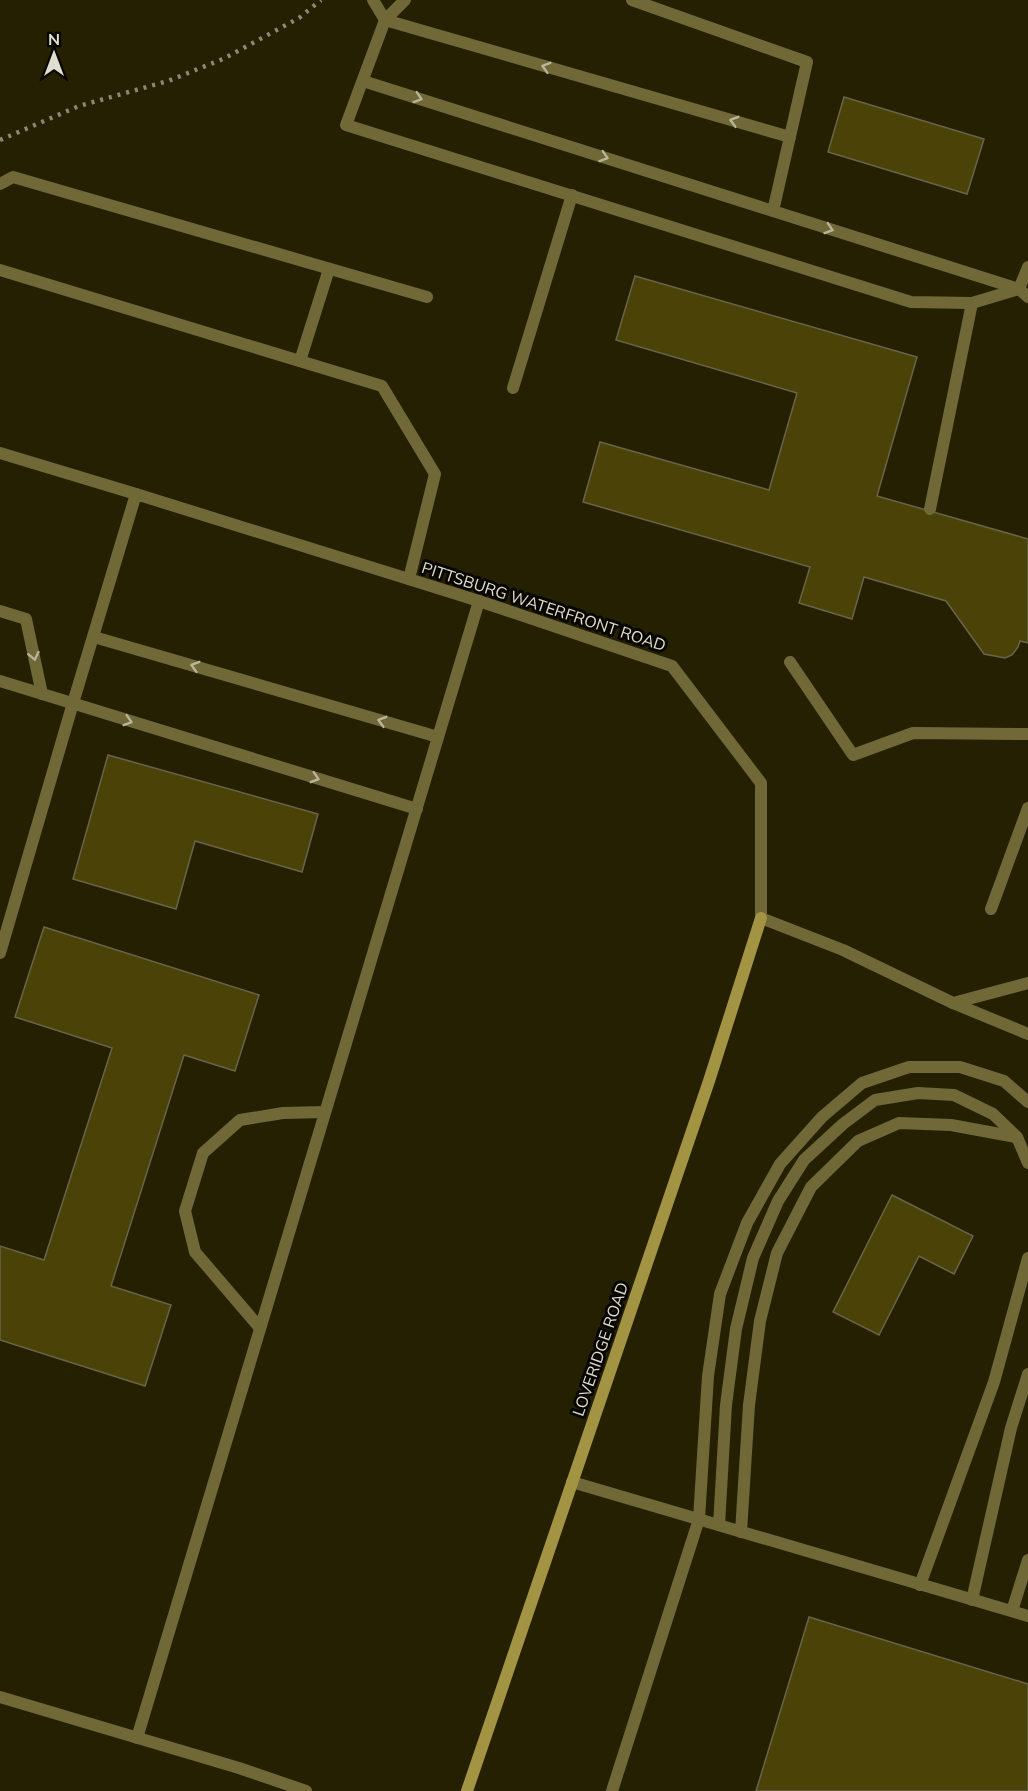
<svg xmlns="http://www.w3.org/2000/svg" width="1028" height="1791" font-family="Mulish,sans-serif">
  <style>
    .built { fill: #262002 }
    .building { fill: #4b4208; stroke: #68644b; stroke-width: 1.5 }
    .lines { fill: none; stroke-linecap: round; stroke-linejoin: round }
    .lane { stroke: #706837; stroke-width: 12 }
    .street { stroke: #706837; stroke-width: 12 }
    .secondary { stroke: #a29442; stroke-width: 12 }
    .rail { stroke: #8b8877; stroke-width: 4.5; stroke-dasharray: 3 6; stroke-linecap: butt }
    .oneway { stroke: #b9b59a }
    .labels { text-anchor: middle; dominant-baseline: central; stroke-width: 6; stroke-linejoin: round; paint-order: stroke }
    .street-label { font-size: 16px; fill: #e0ded0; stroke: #070601 }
  </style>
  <rect width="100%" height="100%" fill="#1f1b05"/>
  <rect class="built" x="0" y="0" width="1028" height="1791"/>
  <g class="building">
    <path d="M 844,97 L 984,139 L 967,194 L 828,152 Z"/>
    <path d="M 635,276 L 917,357 L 877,496 L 1028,539 L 1028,643 L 1020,641 L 1018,647 L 1012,655 L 1005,658 L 984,654 L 946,601 L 864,577 L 852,619 L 799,603 L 810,567 L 583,502 L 600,442 L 769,490 L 797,393 L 616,340 Z"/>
    <path d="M 108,755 L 318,814 L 302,872 L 195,841 L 176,909 L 73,879 Z"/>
    <path d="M 44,927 L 259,995 L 235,1071 L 184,1055 L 111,1286 L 171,1305 L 145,1386 L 0,1340 L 0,1246 L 44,1260 L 112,1048 L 15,1017 Z"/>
    <path d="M 892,1195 L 973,1236 L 954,1274 L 919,1256 L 879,1335 L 833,1312 Z"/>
    <path d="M 809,1617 L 1028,1684 L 1028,1791 L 756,1791 Z"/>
  </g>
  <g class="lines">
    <g class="lane">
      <path d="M 373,0 L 385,20 L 346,125 L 911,302 L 972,303 L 1019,289 L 1028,267"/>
      <path d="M 405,0 L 385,20 L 790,137"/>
      <path d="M 632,0 L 807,62 L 773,211"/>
      <path d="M 363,81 L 1019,289 L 1028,297"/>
      <path d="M 0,184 L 13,177 L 427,297"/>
      <path d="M 0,270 L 382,386 L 435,474 L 409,579"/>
      <path d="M 300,361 L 329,269"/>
      <path d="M 513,388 L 572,195"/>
      <path d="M 0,453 L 136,494"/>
      <path d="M 930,509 L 972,303"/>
      <path d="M 0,611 L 26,619 L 42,694"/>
      <path d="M 94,637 L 438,737"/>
      <path d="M 790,662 L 853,755 L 913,733 L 1028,734"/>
      <path d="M 0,681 L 417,809"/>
      <path d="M 991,909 L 1028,808"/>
      <path d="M 953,1003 L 1028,1034"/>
      <path d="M 260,1328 L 195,1252 L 185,1211 L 203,1153 L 240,1120 L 283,1113 L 325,1112"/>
      <path d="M 572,1482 L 1028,1616"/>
      <path d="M 719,1525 L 726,1405 L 736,1329 L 753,1258 L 778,1201 L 804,1160 L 843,1124 L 875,1100 L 918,1093 L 954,1095 L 993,1114 L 1017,1137 L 1028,1163"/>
      <path d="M 741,1532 L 749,1405 L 760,1321 L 777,1253 L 811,1187 L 858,1141 L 899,1123 L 951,1125 L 1016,1137"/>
      <path d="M 920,1585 L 994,1382 L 1028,1258"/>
      <path d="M 972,1600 L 1011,1428 L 1028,1374"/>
      <path d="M 1012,1611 L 1028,1560"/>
      <path d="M 137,1738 L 479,601"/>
      <path d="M 612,1791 L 699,1519 L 708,1376 L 720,1294 L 747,1223 L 780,1164 L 822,1117 L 862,1083 L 909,1067 L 960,1067 L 1004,1081 L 1028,1102"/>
    </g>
    <g class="street">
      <path d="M 0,953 L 73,703 L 136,494 L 479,601 L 672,666 L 761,783 L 761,918 L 843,950 L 953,1003 L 1028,983"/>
      <path d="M 0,1697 L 239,1768 L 306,1791"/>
    </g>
    <path class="secondary" d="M 467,1791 L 709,1081 L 761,918"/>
    <path class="rail" d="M 0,140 L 79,106 L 168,81 L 223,59 L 299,18 L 321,0"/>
  </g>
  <defs><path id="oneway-chevron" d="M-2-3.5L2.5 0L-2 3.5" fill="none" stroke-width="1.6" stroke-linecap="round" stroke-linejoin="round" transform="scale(1.5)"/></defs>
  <g class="oneway">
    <use href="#oneway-chevron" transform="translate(546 67) rotate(-164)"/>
    <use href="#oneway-chevron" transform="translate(418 98) rotate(18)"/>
    <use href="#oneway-chevron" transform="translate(734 121) rotate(-164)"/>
    <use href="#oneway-chevron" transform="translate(604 157) rotate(18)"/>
    <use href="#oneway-chevron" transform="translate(829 229) rotate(18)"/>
    <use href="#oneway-chevron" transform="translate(34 656) rotate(78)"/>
    <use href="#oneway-chevron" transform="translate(195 666) rotate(-164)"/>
    <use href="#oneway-chevron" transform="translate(128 721) rotate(17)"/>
    <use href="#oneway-chevron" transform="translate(382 721) rotate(-164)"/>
    <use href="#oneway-chevron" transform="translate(315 778) rotate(17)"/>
  </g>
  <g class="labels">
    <g class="street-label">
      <text transform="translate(544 606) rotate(18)">PITTSBURG WATERFRONT ROAD</text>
      <text transform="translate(600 1349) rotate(-71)">LOVERIDGE ROAD</text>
    </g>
  </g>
  <g transform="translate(54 54)" stroke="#070601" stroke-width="4.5" paint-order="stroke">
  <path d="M0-4.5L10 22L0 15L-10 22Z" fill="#e0ded0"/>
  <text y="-9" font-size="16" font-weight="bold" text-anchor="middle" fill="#e0ded0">N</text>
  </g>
</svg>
